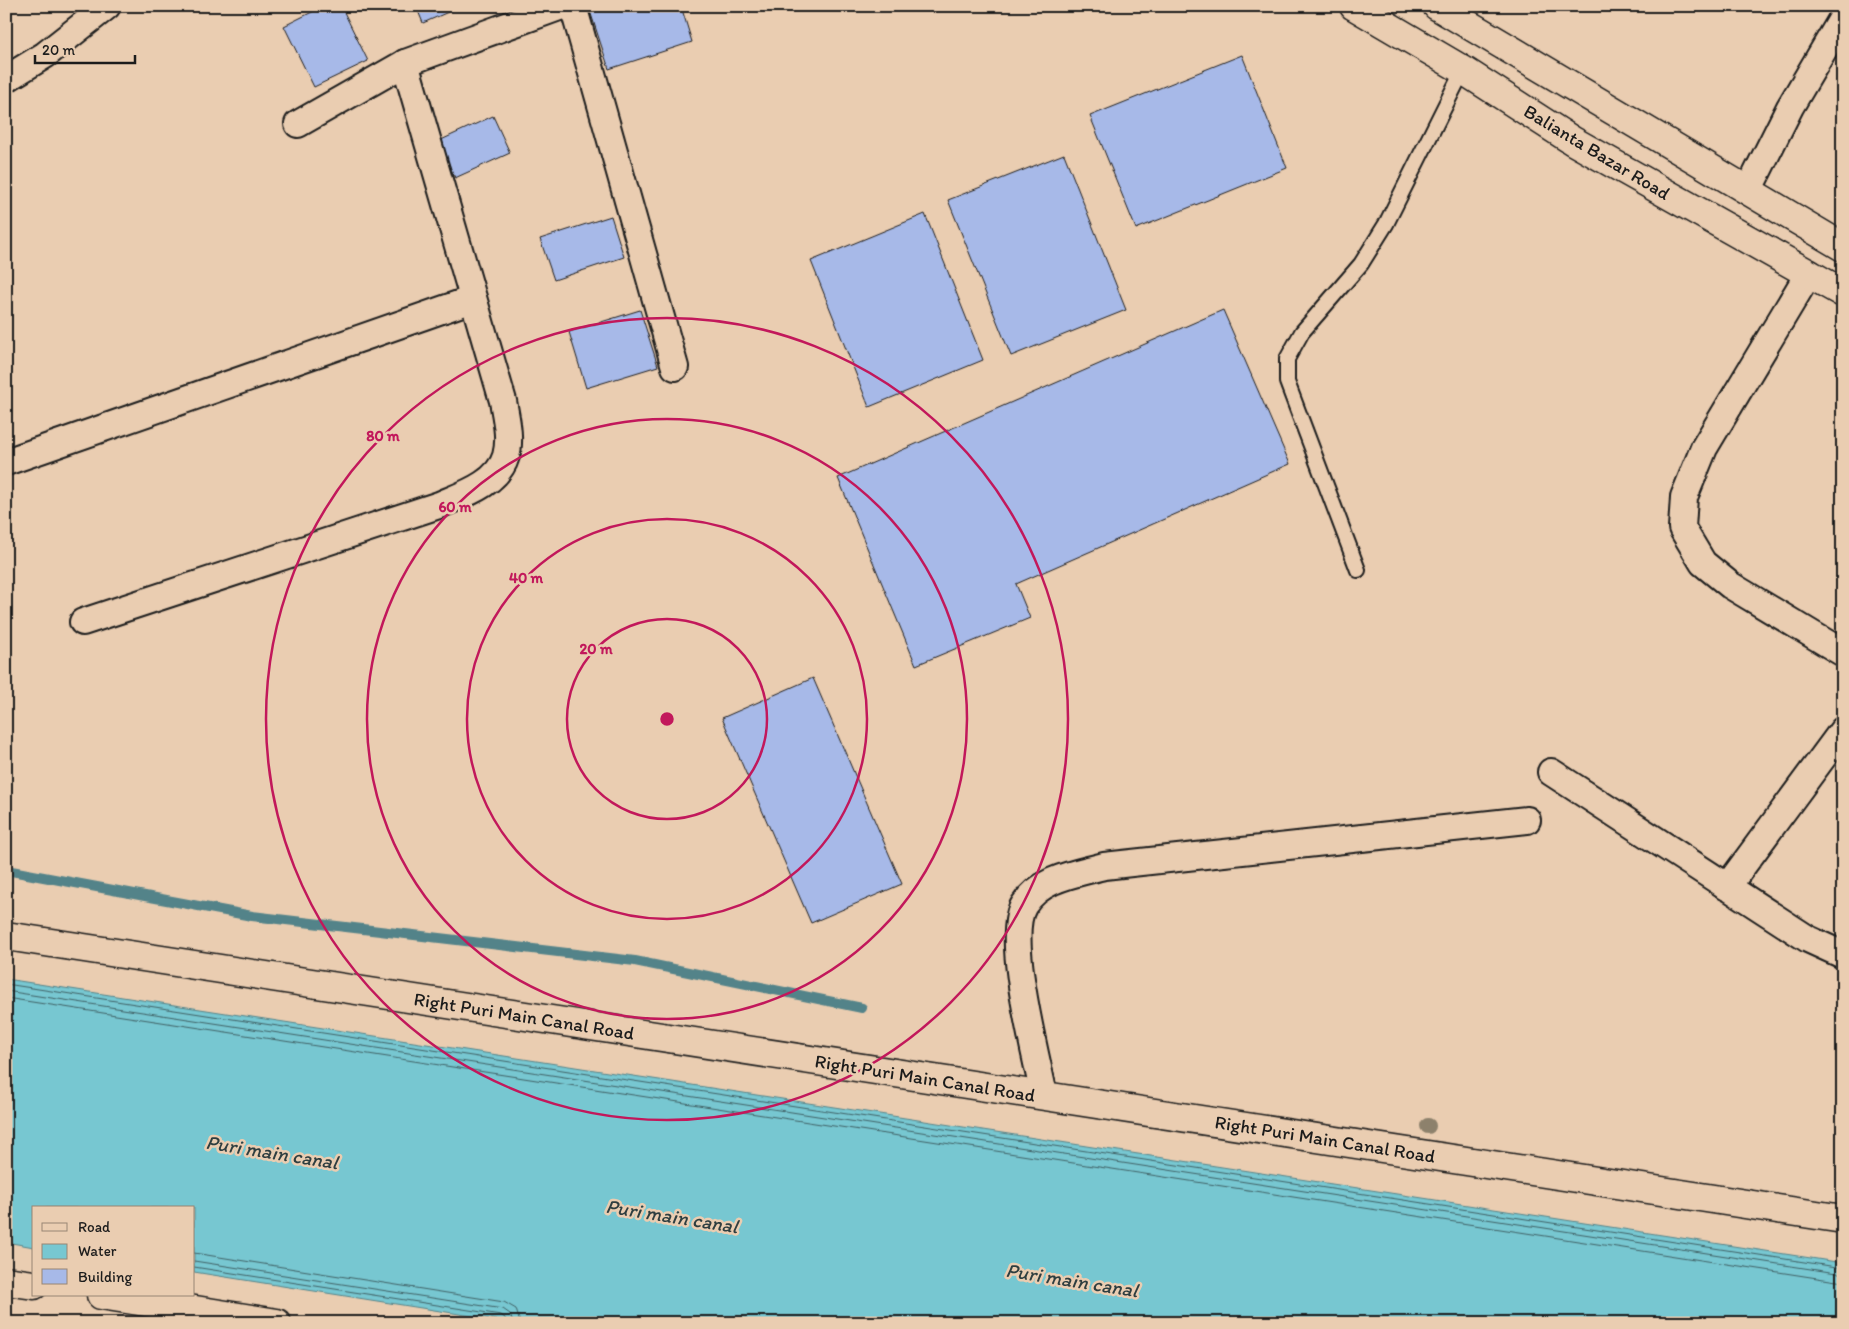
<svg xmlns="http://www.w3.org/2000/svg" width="1849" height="1329" font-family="Itim,sans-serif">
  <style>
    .water { fill: #77c7d1; stroke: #538389 }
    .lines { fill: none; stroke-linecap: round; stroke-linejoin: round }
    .shore { stroke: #406064; stroke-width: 1 }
    .stream { stroke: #538389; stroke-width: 10 }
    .building { fill: #a7b9e8; stroke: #1c1c1c }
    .service-casing { stroke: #1c1c1c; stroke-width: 18 }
    .minor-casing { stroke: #1c1c1c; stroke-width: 30 }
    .tertiary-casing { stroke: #1c1c1c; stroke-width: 31 }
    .service { stroke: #eacdb1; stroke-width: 14 }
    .minor { stroke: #eacdb1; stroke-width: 26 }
    .tertiary { stroke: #eacdb1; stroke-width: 28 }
    .tree { fill: #8d816c }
    .ring { fill: none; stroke: #c2185b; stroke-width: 2.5 }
    .labels { text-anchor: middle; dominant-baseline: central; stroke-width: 5; stroke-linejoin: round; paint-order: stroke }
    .street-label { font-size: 19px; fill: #1c1c1c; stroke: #eacdb1 }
    .water-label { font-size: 20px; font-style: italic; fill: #2e3e40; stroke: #eacdb1 }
    .centre { fill: #c2185b; stroke: #eacdb1; stroke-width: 2.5 }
    .ring-label { font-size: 15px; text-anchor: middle; font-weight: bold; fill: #c2185b; stroke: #eacdb1; stroke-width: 5; stroke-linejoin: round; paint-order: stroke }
  </style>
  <rect width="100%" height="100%" fill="#eacdb1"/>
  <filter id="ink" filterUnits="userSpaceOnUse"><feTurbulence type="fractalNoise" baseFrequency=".02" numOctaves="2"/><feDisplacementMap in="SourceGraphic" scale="10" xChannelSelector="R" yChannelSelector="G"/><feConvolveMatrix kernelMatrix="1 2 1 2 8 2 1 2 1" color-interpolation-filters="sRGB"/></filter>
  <g filter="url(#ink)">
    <path class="water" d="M 6,979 L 1843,1263 L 1843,1323 L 516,1323 L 194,1272 L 194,1208 L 34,1208 L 34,1247 L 6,1242 Z"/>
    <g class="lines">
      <g class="shore">
        <path d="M 6,984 L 1843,1268"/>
        <path d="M 6,991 L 1843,1274"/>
        <path d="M 6,998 L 1843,1282"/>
        <path d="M 194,1253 L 504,1302 L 516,1309 L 520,1323"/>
        <path d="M 194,1261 L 503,1309 L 510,1314 L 513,1323"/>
        <path d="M 194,1267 L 501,1315 L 505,1318 L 506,1323"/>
      </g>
      <path class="stream" d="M 6,870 L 252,916 L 635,961 L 862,1008"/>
    </g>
    <g class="building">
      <path d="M 324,6 L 341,6 L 368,61 L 314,87 L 284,26 Z"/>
      <path d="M 416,6 L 462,6 L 423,23 Z"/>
      <path d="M 594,6 L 681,6 L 692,42 L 609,69 L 589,8 Z"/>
      <path d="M 1242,55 L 1287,168 L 1136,229 L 1090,116 Z"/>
      <path d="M 493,116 L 510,153 L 455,178 L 439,141 Z"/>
      <path d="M 1064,154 L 1126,310 L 1011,356 L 948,200 Z"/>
      <path d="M 925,214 L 983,360 L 869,407 L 811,261 Z"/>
      <path d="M 611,216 L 624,257 L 554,280 L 540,239 Z"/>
      <path d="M 640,310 L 658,366 L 586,388 L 569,332 Z"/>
      <path d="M 1223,310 L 1290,464 L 1016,584 L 1030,618 L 916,665 L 838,478 Z"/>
      <path d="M 813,678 L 902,884 L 811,923 L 722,718 Z"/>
    </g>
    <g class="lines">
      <defs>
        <path id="service" d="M 1358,570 L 1287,382 L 1287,359 L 1302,332 L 1361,264 L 1386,224 L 1463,70"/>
        <g id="minor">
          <path d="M 573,6 L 675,367"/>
          <path d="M 6,79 L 45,55 L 107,6"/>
          <path d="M 298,124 L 405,63 L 562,6"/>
          <path d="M 1748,191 L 1790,107 L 1843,17"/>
          <path d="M 1809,273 L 1704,448 L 1684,497 L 1682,528 L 1703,563 L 1730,585 L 1843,653"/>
          <path d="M 6,462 L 473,299"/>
          <path d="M 83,622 L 439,505 C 462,495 498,484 506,456 C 511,439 506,418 503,401 L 405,63"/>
          <path d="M 1551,772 L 1808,939 L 1843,955"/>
          <path d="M 1727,887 L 1843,730"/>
          <path d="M 1044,1096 C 1037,1058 1004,936 1024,905 C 1041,878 1075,874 1104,866 L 1527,820"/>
        </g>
        <g id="tertiary">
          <path d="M 1354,6 L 1463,70 L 1573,141 L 1843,293"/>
          <path d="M 1437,6 L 1843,247"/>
          <path d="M 6,936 L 1843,1219"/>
          <path d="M 6,1281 L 34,1285"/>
          <path d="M 101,1295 L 277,1323"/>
        </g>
      </defs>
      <use href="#service" class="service-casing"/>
      <use href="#minor" class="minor-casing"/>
      <use href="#tertiary" class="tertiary-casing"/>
      <use href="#service" class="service"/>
      <use href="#minor" class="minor"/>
      <use href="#tertiary" class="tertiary"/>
    </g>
    <circle class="tree" cx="1428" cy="1126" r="8"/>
  </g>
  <g class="ring">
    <circle cx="667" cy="719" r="100"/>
    <circle cx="667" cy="719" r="200"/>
    <circle cx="667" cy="719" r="300"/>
    <circle cx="667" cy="719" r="401"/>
  </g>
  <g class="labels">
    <g class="street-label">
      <text transform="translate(1597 152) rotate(31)">Balianta Bazar Road</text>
      <text transform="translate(524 1016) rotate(9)">Right Puri Main Canal Road</text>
      <text transform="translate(925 1078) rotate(9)">Right Puri Main Canal Road</text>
      <text transform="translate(1325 1139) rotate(9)">Right Puri Main Canal Road</text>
    </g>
    <g class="water-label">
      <text transform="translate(272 1152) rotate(9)">Puri main canal</text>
      <text transform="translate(672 1216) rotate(9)">Puri main canal</text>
      <text transform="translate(1072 1280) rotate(9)">Puri main canal</text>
    </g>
  </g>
  <circle cx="667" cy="719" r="8" class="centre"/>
  <g class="ring-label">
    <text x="383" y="441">80 m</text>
    <text x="455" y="512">60 m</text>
    <text x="526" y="583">40 m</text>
    <text x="596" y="654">20 m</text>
  </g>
  <rect width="1849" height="1329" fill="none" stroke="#eacdb1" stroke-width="25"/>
  <rect x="12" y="12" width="1824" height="1304" fill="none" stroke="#1c1c1c" stroke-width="2" filter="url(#ink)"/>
  <rect x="32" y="1206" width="162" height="90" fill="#eacdb1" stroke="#988675"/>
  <rect x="42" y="1223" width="25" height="8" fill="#eacdb1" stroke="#988675"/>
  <text x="78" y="1232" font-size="15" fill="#1c1c1c">Road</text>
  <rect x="42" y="1244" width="25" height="15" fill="#77c7d1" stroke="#988675"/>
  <text x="78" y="1256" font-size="15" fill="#1c1c1c">Water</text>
  <rect x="42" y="1269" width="25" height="15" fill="#a7b9e8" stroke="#988675"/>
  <text x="78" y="1282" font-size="15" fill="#1c1c1c">Building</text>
  <path d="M35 55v8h100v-8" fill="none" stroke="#1c1c1c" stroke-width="2.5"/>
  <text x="42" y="55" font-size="15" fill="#1c1c1c" stroke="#eacdb1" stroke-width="4" paint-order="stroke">20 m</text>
</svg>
